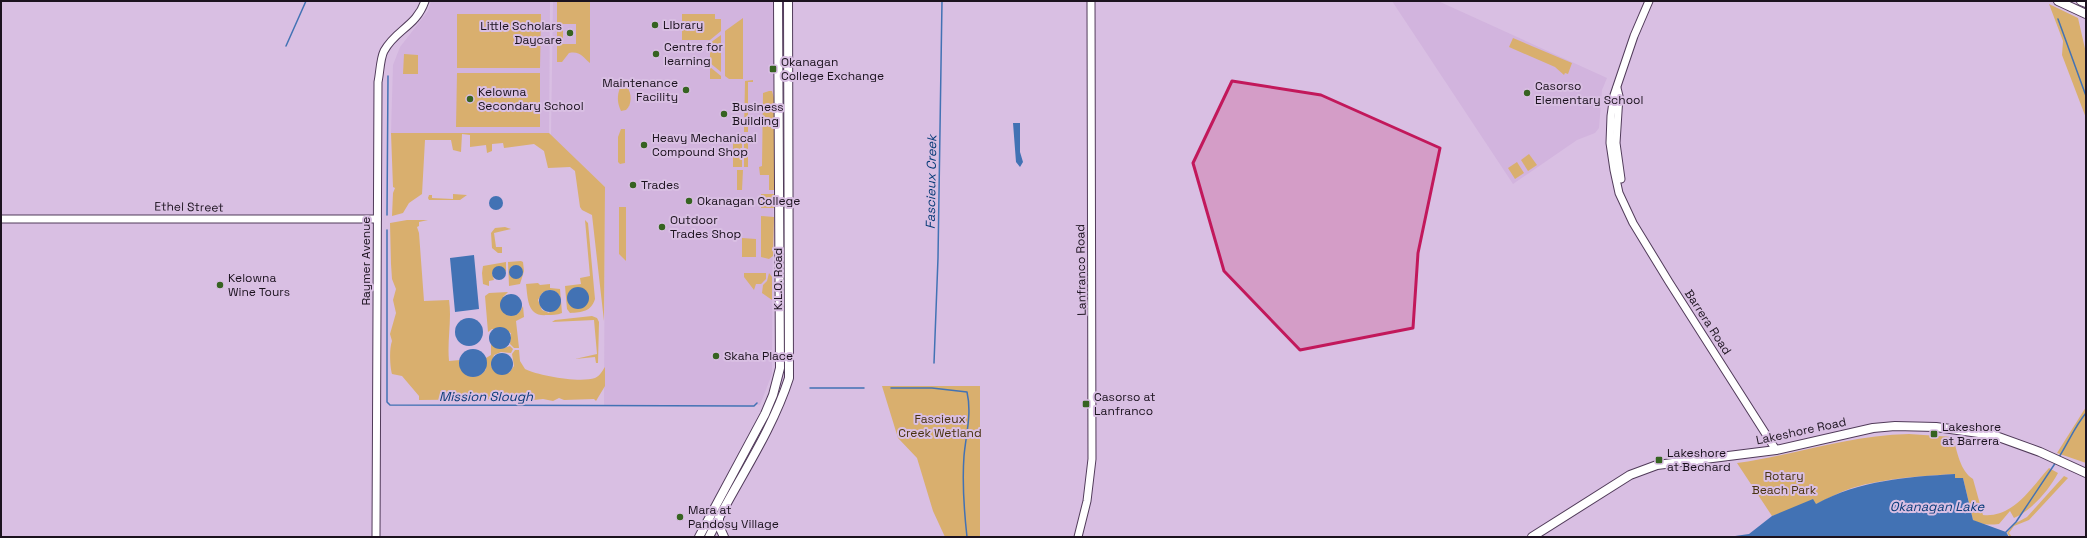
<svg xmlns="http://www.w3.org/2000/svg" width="2087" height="538" font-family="'Space Grotesk',sans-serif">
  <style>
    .built { fill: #d2b4de }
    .green { fill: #d9af6e; fill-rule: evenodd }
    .water { fill: #4272b4 }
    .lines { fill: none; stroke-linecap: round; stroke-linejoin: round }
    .stream { stroke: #4272b4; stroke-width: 1.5 }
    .tertiary-casing { stroke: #513b5a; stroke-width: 9 }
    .secondary-casing { stroke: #513b5a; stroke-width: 10 }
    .tertiary { stroke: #fff; stroke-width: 7 }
    .secondary { stroke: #fff; stroke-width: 8 }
    .marked { fill: #c2185b; fill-opacity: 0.2; stroke: #c2185b; stroke-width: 3; stroke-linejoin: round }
    .poi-dot { fill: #366321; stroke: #d9bfe3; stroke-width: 1.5 }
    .labels { text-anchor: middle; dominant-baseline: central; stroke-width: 4; stroke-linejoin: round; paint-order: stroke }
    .poi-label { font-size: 12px; fill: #1b121e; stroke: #d9bfe3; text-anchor: start }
    .street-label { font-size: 12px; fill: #1b121e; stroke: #d9bfe3 }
    .park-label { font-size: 12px; fill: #48320f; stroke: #d9bfe3 }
    .water-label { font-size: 13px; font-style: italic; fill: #083b78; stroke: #d9bfe3 }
  </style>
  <rect width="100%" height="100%" fill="#d9bfe3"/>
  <g class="built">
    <path d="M 431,1 L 550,1 L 549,133 L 391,133 L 393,65 L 400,47 L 428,11 Z"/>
    <path d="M 553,1 L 774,1 L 772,374 L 760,405 L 604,406 L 605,187 L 551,136 Z"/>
    <path d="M 1392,1 L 1438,1 L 1607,78 L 1602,90 L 1599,128 L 1595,133 L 1577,140 L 1513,184 Z"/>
  </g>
  <g class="green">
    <path d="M 557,1 L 590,1 L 590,63 C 582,57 581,51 569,53 L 562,62 L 557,62 ZM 563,24 L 576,24 L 576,44 L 563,44 Z"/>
    <path d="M 2049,4 L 2078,18 L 2086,53 L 2086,118 L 2062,55 L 2063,41 Z"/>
    <path d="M 457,14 L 541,14 L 540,68 L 457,68 Z"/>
    <path d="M 682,14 L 715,14 L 715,19 L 721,19 L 721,31 L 710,40 L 682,40 Z"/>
    <path d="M 743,18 L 743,79 L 729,79 L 725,76 L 725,31 Z"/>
    <path d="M 721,35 L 721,72 L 710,63 L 710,43 Z"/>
    <path d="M 1513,38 L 1572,63 L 1568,74 L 1565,73 L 1564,75 L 1555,67 L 1509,47 Z"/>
    <path d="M 404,54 L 418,55 L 418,74 L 403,74 Z"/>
    <path d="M 710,67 L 721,76 L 721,79 L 710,79 Z"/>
    <path d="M 457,73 L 540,73 L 540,127 L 456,127 Z"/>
    <path d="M 753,80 L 753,82 L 748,82 L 748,132 L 744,132 L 745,81 Z"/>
    <path d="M 627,87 C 632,93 632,105 626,110 L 621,111 C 617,103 617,95 620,88 Z"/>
    <path d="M 769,91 L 772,91 L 774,98 L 774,190 L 769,190 L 769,175 L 760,175 L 759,167 L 762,166 L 763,93 Z"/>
    <path d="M 621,129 L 625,129 L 625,163 L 620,164 L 618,162 L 618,137 Z"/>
    <path d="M 391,133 L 549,133 L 605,187 L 604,321 L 592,215 L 582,210 L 580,207 L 575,171 L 570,167 L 548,168 L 544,151 L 534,144 L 504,148 L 503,143 L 492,144 L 492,151 L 487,153 L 486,145 L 470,147 L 470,135 L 462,134 L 461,152 L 453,150 L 451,140 L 425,140 L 422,194 L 409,203 L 403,213 L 392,216 L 393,193 L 395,188 L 393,187 Z"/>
    <path d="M 742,134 L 742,167 L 733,167 L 733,142 L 736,142 L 736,135 Z"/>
    <rect x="744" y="135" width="4" height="32"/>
    <path d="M 1529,154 L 1537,165 L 1528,171 L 1521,160 Z"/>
    <path d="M 1517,162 L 1524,173 L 1515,179 L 1508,168 Z"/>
    <path d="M 737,170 L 743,170 L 742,190 L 737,190 Z"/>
    <path d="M 453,194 L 467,195 L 460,200 L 429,200 L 428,198 L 429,195 L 432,195 L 432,198 L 453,199 Z"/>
    <rect x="761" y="194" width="13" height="14"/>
    <path d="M 619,207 L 626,207 L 626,261 L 619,254 Z"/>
    <path d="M 761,216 L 774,217 L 773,256 L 769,259 L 761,257 Z"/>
    <path d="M 407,220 L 428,220 L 419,222 L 419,226 L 417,227 L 419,233 L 424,301 L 449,300 C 452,320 447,340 449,361 L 460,360 L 459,363 L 466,375 C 474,378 481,377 486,369 L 486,358 L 491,355 L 491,344 L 504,348 L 510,346 L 513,349 L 511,353 L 501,352 L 494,355 L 491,366 L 495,372 L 509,373 L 514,366 L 512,354 L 515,350 L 519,350 L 520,361 L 525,369 C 539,376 580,383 595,378 C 600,376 602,371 605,367 L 605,386 L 596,401 L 594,399 L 564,400 L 559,398 L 553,401 L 543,399 L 525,401 L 509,399 L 419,400 L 419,396 L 402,376 L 392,374 C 390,367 389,349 392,341 L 390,334 L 396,313 L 393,300 L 396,289 L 392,279 L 391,264 L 390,223 Z"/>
    <path d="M 585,220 L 588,223 L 595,299 C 591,312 582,312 570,313 L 567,309 L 565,286 L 581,284 L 580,278 L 590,276 Z"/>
    <path d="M 505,227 L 511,229 L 494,233 L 496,247 L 502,247 L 502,253 L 498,253 L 492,248 L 491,233 L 495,228 Z"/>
    <path d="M 742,238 L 756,239 L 756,257 L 742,257 Z"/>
    <path d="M 521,261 L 523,262 L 524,271 L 520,284 L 509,286 L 508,262 ZM 512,266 L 521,267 L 522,271 L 514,278 L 510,276 L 510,269 Z"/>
    <path d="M 506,262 L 506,272 L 501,267 L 495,268 L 492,273 L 494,280 L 489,281 L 489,286 L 483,284 L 482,273 L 483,266 Z"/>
    <path d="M 744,273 L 766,273 L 766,279 L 761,284 L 756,284 L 754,290 L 744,277 Z"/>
    <path d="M 769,273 L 772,277 L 772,300 L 762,293 L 763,285 L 767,281 Z"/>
    <path d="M 538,283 L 540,285 L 550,284 L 550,288 L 560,289 L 562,313 C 557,315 552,315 547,315 C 527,317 528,299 526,284 ZM 548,290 L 555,291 L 560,296 L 549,313 L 542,310 L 538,300 L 542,293 Z"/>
    <path d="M 508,292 L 503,297 L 507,315 C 516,317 520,313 523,306 L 524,317 L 516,321 L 519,348 L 514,348 L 510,344 L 511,333 L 492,329 L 488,332 L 485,296 L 489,293 Z"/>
    <path d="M 592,316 L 597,318 L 599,322 L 598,363 L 596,363 L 595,357 L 575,359 L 597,354 L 594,320 L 552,322 L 555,320 Z"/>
    <path d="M 882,386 L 980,386 L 980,537 L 945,537 L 933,511 L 917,458 L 898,438 Z"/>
    <path d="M 2086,407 L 2086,463 L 2057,453 Z"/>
    <path d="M 1909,434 L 1953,437 C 1957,451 1960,471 1973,479 L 1983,515 C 2013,518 2031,488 2049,468 L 2058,473 C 2049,490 2032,510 2014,518 L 2010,511 L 1999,524 C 1988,525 1982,525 1973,520 L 1963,478 L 1955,478 L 1955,474 C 1921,476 1885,478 1852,488 C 1839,492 1828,499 1816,504 C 1802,509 1786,511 1772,516 L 1737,463 C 1795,455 1850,435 1909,434 Z"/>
    <path d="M 2064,476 L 2068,478 L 2029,520 L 2014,526 L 2009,533 L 2012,537 L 2010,537 L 2007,533 L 2014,524 L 2027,517 Z"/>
  </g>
  <g class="water">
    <path d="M 1013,123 L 1020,123 L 1020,152 L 1023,162 L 1020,167 L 1016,162 Z"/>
    <circle cx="496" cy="203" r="7"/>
    <path d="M 474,255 L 479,309 L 455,312 L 450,258 Z"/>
    <circle cx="516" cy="272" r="7"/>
    <circle cx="499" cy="273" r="7"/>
    <circle cx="578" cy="298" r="11"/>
    <circle cx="550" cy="301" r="11"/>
    <circle cx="511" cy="305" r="11"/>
    <circle cx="469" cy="332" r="14"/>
    <circle cx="500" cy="338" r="11"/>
    <circle cx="473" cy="363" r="14"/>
    <circle cx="502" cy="364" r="11"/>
    <path d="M 1955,474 L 1955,478 L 1963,478 L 1973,520 L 2006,532 L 2009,537 L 1728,537 L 1749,534 L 1772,516 L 1813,499 L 1816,504 C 1860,480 1907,477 1955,474 Z"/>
  </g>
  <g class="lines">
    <g class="stream">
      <path d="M 2058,19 L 2086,96"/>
      <path d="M 286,46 L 306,1"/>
      <path d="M 387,215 L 388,76"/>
      <path d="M 387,230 L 387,402 L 390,405 L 747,406 L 754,406 L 757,403"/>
      <path d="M 934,363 L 938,258 L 942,1"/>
      <path d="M 810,388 L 864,388"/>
      <path d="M 891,388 L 932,388 L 967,392 C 972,414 966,434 964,456 C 962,483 964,510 967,537"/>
      <path d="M 2059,457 C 2068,443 2075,426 2086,413"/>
      <path d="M 2006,532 L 2016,522 L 2056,462"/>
    </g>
    <defs>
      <g id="tertiary">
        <path d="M 1649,1 L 1634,36 L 1614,95 L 1611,116 L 1610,143 L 1614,170 L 1619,193 L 1633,223 L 1669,282 L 1776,450"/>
        <path d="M 1617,88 L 1619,96 L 1616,143 L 1621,179"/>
        <path d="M 1,219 L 377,219"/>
        <path d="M 376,537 L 378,82 C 380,73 380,59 384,51 C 396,29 416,27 425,1"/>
        <path d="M 1078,537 L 1087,501 L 1092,459 L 1091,1"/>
      </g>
      <g id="secondary">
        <path d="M 2058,1 L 2086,14"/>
        <path d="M 2081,1 L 2086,3"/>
        <path d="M 719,519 L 719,526 L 724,537"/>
        <path d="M 699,537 L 765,414 L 773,395 L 780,368 L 778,1"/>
        <path d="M 709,537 C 735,484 771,434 789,378 L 788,1"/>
        <path d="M 1532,537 L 1630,475 L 1657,465 L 1776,450 L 1873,428 L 1895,426 L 1936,427 L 1993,435 L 2040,452 L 2086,473"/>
      </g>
    </defs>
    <use href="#tertiary" class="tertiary-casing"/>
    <use href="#secondary" class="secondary-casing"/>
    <use href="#tertiary" class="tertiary"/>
    <use href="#secondary" class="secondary"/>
  </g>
  <path class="marked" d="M 1232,81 L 1321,95 L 1440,148 L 1418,253 L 1413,328 L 1300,350 L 1224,271 L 1193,163 Z"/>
  <g class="poi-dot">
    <circle cx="655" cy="25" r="4"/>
    <circle cx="570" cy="33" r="4"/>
    <circle cx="656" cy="54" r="4"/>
    <rect x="769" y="65" width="8" height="8" rx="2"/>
    <circle cx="686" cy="90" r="4"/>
    <circle cx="1527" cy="93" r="4"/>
    <circle cx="470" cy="99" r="4"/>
    <circle cx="724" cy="114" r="4"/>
    <circle cx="644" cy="145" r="4"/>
    <circle cx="633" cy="185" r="4"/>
    <circle cx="689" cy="201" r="4"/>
    <circle cx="662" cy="227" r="4"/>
    <circle cx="220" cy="285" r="4"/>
    <circle cx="716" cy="356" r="4"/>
    <rect x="1082" y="400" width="8" height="8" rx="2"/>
    <rect x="1930" y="430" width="8" height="8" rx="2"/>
    <rect x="1655" y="456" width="8" height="8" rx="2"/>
    <circle cx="680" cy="517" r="4"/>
  </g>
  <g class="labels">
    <g class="poi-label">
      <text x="663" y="25">LIbrary</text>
      <text x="562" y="26" text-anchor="end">Little Scholars<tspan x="562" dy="14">Daycare</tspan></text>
      <text x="664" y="47">Centre for<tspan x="664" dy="14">learning</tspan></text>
      <text x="781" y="62">Okanagan<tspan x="781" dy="14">College Exchange</tspan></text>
      <text x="678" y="83" text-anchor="end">Maintenance<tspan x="678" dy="14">Facility</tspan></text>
      <text x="1535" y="86">Casorso<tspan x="1535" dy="14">Elementary School</tspan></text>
      <text x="478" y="92">Kelowna<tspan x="478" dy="14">Secondary School</tspan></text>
      <text x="732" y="107">Business<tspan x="732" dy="14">Building</tspan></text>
      <text x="652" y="138">Heavy Mechanical<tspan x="652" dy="14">Compound Shop</tspan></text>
      <text x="641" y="185">Trades</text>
      <text x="697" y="201">Okanagan College</text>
      <text x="670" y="220">Outdoor<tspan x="670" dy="14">Trades Shop</tspan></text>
      <text x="228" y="278">Kelowna<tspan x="228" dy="14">Wine Tours</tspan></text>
      <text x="724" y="356">Skaha Place</text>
      <text x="1094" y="397">Casorso at<tspan x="1094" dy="14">Lanfranco</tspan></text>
      <text x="1942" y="427">Lakeshore<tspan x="1942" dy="14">at Barrera</tspan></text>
      <text x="1667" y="453">Lakeshore<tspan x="1667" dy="14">at Bechard</tspan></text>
      <text x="688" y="510">Mara at<tspan x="688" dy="14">Pandosy Village</tspan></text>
    </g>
    <g class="street-label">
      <text transform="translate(189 207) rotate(1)">Ethel Street</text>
      <text transform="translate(366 261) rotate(-90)">Raymer Avenue</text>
      <text transform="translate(1081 270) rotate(-91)">Lanfranco Road</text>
      <text transform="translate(778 279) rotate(-90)">K.L.O. Road</text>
      <text transform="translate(1708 322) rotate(57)">Barrera Road</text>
      <text transform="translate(1801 431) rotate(-12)">Lakeshore Road</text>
    </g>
    <g class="park-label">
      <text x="940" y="419">Fascieux<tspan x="940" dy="14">Creek Wetland</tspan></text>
      <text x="1784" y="476">Rotary<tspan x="1784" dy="14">Beach Park</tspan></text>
    </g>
    <g class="water-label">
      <text transform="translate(931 182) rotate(-89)">Fascieux Creek</text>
      <text x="486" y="396">Mission Slough</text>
      <text x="1937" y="506">Okanagan Lake</text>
    </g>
  </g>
  <rect width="2087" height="538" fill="none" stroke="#1b121e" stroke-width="4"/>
</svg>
